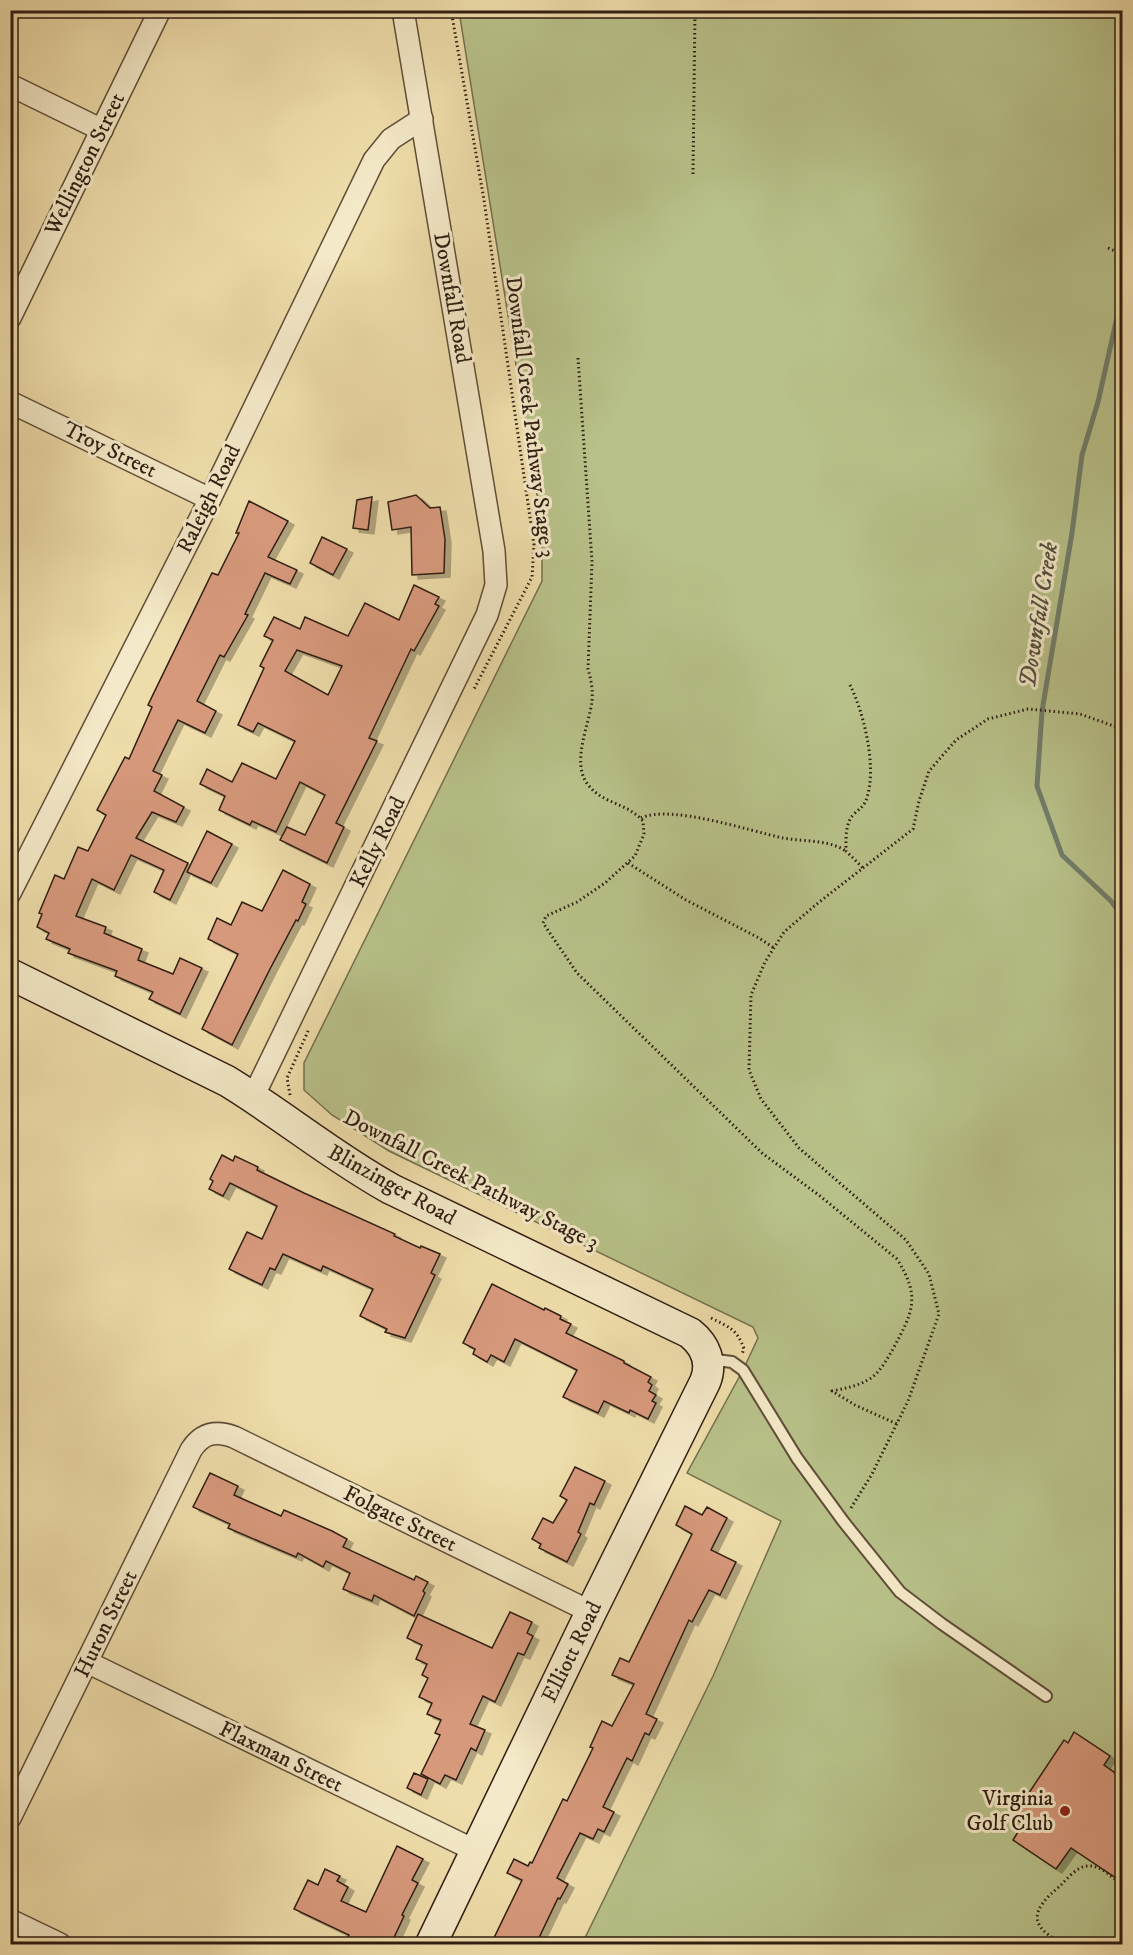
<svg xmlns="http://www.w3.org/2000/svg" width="1133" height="1955" font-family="'IM FELL DW Pica',serif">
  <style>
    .green { fill: #b8c189; stroke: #74704e; stroke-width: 1.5 }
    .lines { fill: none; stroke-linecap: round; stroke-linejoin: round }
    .stream { stroke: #707d6a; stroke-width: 5 }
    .building { fill: #d7997b; stroke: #301e12; stroke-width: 1.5; fill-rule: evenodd; filter: url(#shadow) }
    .lane-casing { stroke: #604e38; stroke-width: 14 }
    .street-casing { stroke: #604e38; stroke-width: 24 }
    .secondary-casing { stroke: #301e12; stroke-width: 33 }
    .path { stroke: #301e12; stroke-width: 3; stroke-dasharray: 1.5 3; stroke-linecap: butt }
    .lane { stroke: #f4e9c8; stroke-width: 10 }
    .street { stroke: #f4e9c8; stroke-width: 21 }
    .secondary { stroke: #f4e9c8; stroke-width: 30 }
    .poi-dot { fill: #8f2418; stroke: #f4e9c8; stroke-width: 2 }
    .labels { text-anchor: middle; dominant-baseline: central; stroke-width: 6; stroke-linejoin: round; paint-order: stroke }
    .street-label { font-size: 22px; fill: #301e12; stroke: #f4e9c8 }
    .poi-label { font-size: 22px; fill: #301e12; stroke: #f4e9c8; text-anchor: end }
    .water-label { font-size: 24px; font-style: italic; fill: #504e3e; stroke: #f4e9c8 }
  </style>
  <defs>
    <filter id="shadow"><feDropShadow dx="6" dy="4" stdDeviation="0" flood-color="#0004"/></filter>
  </defs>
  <rect width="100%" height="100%" fill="#eda"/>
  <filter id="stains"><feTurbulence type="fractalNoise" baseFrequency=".00333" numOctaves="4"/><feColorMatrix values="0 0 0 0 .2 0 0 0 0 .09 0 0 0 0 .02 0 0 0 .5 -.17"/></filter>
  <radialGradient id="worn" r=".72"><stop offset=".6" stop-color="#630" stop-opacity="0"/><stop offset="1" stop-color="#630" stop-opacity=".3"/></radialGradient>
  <path class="green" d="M 459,11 L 1122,11 L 1122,1944 L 582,1944 L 713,1676 L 781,1521 L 687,1473 L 743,1370 L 758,1338 L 753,1327 L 389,1151 L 332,1115 L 304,1090 L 304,1063 L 542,581 L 542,526 Z"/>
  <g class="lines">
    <path class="stream" d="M 1122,295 L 1098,402 L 1082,455 L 1072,533 L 1042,711 L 1037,786 L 1062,855 L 1111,901 L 1122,916"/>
  </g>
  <g class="building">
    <path d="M 416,495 L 430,508 L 440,507 L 445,539 L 444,573 L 412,575 L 411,527 L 392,530 L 388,502 Z"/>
    <path d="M 372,497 L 368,530 L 353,528 L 357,500 Z"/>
    <path d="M 249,501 L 288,521 L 268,557 L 297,570 L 290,584 L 265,573 L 245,614 L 248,615 L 224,657 L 220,655 L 197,701 L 216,711 L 205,733 L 178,720 L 153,771 L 162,775 L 154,791 L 184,807 L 176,822 L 152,812 L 136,838 L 188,863 L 170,900 L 154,892 L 164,870 L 131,855 L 114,890 L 92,879 L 76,916 L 106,927 L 104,933 L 142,949 L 138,960 L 173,974 L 180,958 L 202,968 L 180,1014 L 149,999 L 153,992 L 115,976 L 117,971 L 68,953 L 70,949 L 46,939 L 49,933 L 37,927 L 42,914 L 39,913 L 55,875 L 64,879 L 78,847 L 88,851 L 106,815 L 97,810 L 125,757 L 129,759 L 152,707 L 148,705 L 212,573 L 218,575 L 239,533 L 236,533 Z"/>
    <path d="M 322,537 L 347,549 L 333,575 L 310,563 Z"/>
    <path d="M 414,585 L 439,597 L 435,604 L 439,606 L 414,651 L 411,649 L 369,738 L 377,741 L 336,823 L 344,827 L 327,863 L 280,840 L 287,827 L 305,835 L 325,795 L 300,782 L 276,832 L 252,821 L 250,825 L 219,810 L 225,796 L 200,784 L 207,769 L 232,782 L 242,763 L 276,779 L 295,741 L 258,723 L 253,732 L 238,725 L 264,668 L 260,666 L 273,640 L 264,636 L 274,617 L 300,629 L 305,617 L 348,636 L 365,603 L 399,620 ZM 297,650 L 342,666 L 328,695 L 285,671 Z"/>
    <path d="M 207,831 L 232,844 L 211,883 L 187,872 Z"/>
    <path d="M 283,870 L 310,884 L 302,902 L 306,904 L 298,921 L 296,920 L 270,969 L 232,1045 L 202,1029 L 238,954 L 208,939 L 217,918 L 231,925 L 242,902 L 262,911 Z"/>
    <path d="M 222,1155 L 233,1161 L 235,1156 L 258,1167 L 257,1170 L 304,1193 L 395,1234 L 394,1236 L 420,1248 L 421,1246 L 440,1254 L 431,1273 L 435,1275 L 405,1338 L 385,1332 L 387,1329 L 360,1316 L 373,1289 L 323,1266 L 321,1271 L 283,1254 L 275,1270 L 270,1268 L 262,1285 L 229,1269 L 247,1232 L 262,1239 L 277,1206 L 230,1183 L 223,1196 L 209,1189 L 213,1181 L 210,1179 Z"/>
    <path d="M 492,1284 L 544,1310 L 545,1308 L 561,1316 L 560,1319 L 571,1324 L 566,1333 L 624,1361 L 624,1363 L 651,1377 L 648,1382 L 652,1385 L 649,1391 L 656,1395 L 652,1401 L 656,1403 L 648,1419 L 630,1410 L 629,1413 L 604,1401 L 598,1413 L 563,1397 L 577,1370 L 515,1339 L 504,1362 L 491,1355 L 487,1362 L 473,1354 L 475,1349 L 463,1343 Z"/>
    <path d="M 575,1467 L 605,1481 L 594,1505 L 590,1503 L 578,1532 L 581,1534 L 567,1562 L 539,1548 L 541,1544 L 532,1539 L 543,1518 L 553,1523 L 567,1500 L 560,1496 Z"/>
    <path d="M 210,1473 L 238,1486 L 234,1495 L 281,1516 L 284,1510 L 332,1531 L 347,1539 L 343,1547 L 414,1580 L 416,1576 L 428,1582 L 423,1591 L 425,1593 L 414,1616 L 374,1595 L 372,1601 L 343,1589 L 350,1573 L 326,1561 L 323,1567 L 298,1553 L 296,1557 L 228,1528 L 230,1524 L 193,1507 Z"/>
    <path d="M 685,1506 L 702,1515 L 707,1507 L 727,1518 L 711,1550 L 736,1562 L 720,1595 L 709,1590 L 692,1622 L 689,1620 L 646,1714 L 657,1719 L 649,1735 L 645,1733 L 632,1761 L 627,1758 L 603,1807 L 614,1812 L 604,1832 L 598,1829 L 593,1839 L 580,1833 L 557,1878 L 568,1884 L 560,1899 L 558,1898 L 536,1944 L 491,1944 L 522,1880 L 507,1873 L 514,1859 L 528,1866 L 530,1862 L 532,1863 L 563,1799 L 567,1801 L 593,1748 L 590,1747 L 602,1721 L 612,1726 L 634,1684 L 612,1675 L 620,1658 L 629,1662 L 692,1534 L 676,1525 Z"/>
    <path d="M 510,1612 L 532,1622 L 527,1633 L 533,1636 L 524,1655 L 518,1653 L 495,1702 L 483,1696 L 470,1724 L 485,1730 L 476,1751 L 471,1748 L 456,1780 L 445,1775 L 440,1784 L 421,1774 L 440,1735 L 435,1733 L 441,1720 L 427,1714 L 432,1703 L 419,1697 L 428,1678 L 422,1675 L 427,1664 L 416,1659 L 422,1645 L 407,1638 L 418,1614 L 492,1648 Z"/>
    <path d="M 1074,1732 L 1110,1756 L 1104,1765 L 1122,1778 L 1122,1882 L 1071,1848 L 1056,1869 L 1013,1840 L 1023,1824 L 1013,1817 L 1064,1740 L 1068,1743 Z"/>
    <path d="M 414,1773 L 428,1779 L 421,1795 L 407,1788 Z"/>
    <path d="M 397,1846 L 423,1859 L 412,1880 L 418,1883 L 402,1915 L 404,1916 L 391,1944 L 344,1944 L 349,1935 L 294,1909 L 308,1880 L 318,1885 L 325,1869 L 340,1876 L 337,1881 L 348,1887 L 341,1901 L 366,1912 Z"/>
  </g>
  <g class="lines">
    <defs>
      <path id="lane" d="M 708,1359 L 732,1362 L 743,1370 L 797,1458 L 843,1521 L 900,1592 L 942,1624 L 1046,1696"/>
      <g id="street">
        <path d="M 10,85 L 102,130"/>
        <path d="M 10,318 L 160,10"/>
        <path d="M 10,402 L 210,499"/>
        <path d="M 10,893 L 210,499 L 374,160 L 391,139 L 422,119"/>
        <path d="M 253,1097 L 487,615 L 496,585 L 494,551 L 403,10"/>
        <path d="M 87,1662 L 476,1851"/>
        <path d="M 10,1818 L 191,1450 C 202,1433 215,1430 234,1437 L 591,1612"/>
        <path d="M 10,1920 L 60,1944"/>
      </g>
      <path id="secondary" d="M 10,974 L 227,1081 C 283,1115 333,1157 391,1189 L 690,1333 C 705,1345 713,1363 705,1382 L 591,1612 L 431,1944"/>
    </defs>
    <use href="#lane" class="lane-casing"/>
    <use href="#street" class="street-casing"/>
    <use href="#secondary" class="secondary-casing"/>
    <g class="path">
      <path d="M 451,10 L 484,200 L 534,545 L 532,577 L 473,691"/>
      <path d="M 693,174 L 695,10"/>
      <path d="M 1108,248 L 1122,254"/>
      <path d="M 578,358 L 592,562 L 588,669 C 591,679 593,690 592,701 C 589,726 570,764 589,786 C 604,804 627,803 643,821 L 644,834 L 635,856 L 605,883 L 577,902 L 546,916 L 543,923 L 577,973 L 762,1153 L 820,1196 L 897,1259 C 921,1297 913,1312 893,1349 C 887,1359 881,1371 871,1378 C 859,1386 846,1388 832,1391 L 855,1405 L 897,1424"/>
      <path d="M 850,685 C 864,713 877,767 867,797 C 865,806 859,809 853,815 C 845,824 846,840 846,851 L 863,868"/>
      <path d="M 641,818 C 670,804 750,831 783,838 C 805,842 827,839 846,851"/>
      <path d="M 628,863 L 686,900 L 759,938 L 774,948"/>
      <path d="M 290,1095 L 287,1078 L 309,1029"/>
      <path d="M 711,1318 C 729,1327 737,1329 744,1349 L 742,1354"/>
      <path d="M 851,1508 L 872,1474 L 908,1401 L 939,1314 L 929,1274 L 906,1240 L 799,1148 L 761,1099 L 749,1070 L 751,995 L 765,962 L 784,932 L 818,903 L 913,829 L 919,801 L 929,771 L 956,740 L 988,719 L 1028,709 L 1080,714 L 1122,729"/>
      <path d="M 1064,1944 C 1027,1926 1031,1910 1060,1886 C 1068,1878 1078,1865 1090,1866 C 1102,1866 1114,1879 1122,1885"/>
    </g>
    <use href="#lane" class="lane"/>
    <use href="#street" class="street"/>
    <use href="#secondary" class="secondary"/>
  </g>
  <circle class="poi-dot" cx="1065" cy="1811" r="6"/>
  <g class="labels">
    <g class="street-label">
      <text transform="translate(85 164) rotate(-64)">Wellington Street</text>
      <text transform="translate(452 298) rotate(80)">Downfall Road</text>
      <text transform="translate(530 417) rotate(83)">Downfall Creek Pathway Stage 3</text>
      <text transform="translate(110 450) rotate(26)">Troy Street</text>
      <text transform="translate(209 499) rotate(-64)">Raleigh Road</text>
      <text transform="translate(378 842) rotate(-64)">Kelly Road</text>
      <text transform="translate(471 1180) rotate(27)">Downfall Creek Pathway Stage 3</text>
      <text transform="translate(392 1185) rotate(29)">Blinzinger Road</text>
      <text transform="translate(400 1519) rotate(26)">Folgate Street</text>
      <text transform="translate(106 1624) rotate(-64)">Huron Street</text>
      <text transform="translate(572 1652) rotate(-64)">Elliott Road</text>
      <text transform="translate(281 1757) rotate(26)">Flaxman Street</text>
    </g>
    <g class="poi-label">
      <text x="1053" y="1798">Virginia<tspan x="1053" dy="25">Golf Club</tspan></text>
    </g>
    <g class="water-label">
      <text transform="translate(1039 615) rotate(-81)">Downfall Creek</text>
    </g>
  </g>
  <rect width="1133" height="1955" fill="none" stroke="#eda" stroke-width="36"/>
  <rect x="12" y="12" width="1109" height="1931" fill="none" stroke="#301e12" stroke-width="3"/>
  <rect x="18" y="18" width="1097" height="1919" fill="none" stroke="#301e12" stroke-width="1.5"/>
  <rect width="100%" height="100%" filter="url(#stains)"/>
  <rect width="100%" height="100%" fill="url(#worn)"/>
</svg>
